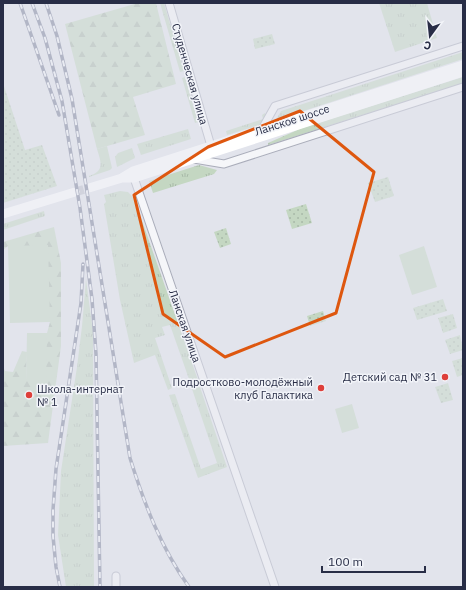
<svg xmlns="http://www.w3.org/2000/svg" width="466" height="590" font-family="'IBM Plex Sans',sans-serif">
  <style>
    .grass { fill: url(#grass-tufts) }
    .forest { fill: url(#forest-firs) }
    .park { fill: url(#park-dots) }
    .pitch { fill: #c4d7c2 }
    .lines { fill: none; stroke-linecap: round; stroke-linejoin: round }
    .secondary-tunnel { stroke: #bdbfcb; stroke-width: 9; stroke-dasharray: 9 4.5; stroke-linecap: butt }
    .minor-casing { stroke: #aaadba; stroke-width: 9 }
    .minor { stroke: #f5f6f9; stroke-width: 7 }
    .secondary { stroke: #fff; stroke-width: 9 }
    .rail-casing { stroke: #797f97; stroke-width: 3.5 }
    .rail { stroke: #f2f4f9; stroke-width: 2; stroke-dasharray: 6; stroke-linecap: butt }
    .marked { fill: none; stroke: #de570f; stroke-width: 3; stroke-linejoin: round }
    .poi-dot { fill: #de3f3a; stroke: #f2f4f9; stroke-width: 1.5 }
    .labels { text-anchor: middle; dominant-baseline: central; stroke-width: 3; stroke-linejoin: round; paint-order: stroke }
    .street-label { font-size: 11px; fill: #282d46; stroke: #f2f4f9 }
    .poi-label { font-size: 11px; fill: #282d46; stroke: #f2f4f9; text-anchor: end }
  </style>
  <defs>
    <pattern id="grass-tufts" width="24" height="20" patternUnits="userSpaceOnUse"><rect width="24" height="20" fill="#c4d7c2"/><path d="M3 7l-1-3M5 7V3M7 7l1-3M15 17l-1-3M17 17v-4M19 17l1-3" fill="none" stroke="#a8b9a8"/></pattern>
    <pattern id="forest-firs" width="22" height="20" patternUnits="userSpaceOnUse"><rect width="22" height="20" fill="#c4d7c2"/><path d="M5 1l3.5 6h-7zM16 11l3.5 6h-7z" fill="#a8b9a8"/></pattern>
    <pattern id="park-dots" width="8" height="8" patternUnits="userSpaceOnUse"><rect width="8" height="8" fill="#c4d7c2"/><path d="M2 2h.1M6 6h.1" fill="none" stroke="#a8b9a8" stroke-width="1.8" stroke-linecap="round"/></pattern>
  </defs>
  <rect width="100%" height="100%" fill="#e2e4ec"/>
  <g class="grass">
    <path d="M 160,3 L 164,3 L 184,71 L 180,72 Z"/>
    <path d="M 379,3 L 427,3 L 437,38 L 395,52 Z"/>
    <path d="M 463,52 L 463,59 L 276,120 L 281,111 Z"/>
    <path d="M 185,77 L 198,122 L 195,123 L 182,78 Z"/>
    <path d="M 463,77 L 463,83 L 268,145 L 268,143 L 302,128 Z"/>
    <path d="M 265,113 L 266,117 L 259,125 L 227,135 L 226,131 L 263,119 L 262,115 Z"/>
    <path d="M 188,129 L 191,139 L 141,155 L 137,144 Z"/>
    <path d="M 107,146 L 112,168 L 110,170 L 89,177 L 89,176 C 105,171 101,162 97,149 Z"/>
    <path d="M 132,148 L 135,158 L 117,167 L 115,157 L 118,153 Z"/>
    <path d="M 199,165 L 217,170 L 214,174 L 153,193 L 149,181 Z"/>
    <path d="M 120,191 L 128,192 L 134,198 L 198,380 L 190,382 L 170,325 L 162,327 L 165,335 L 155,338 L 172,388 L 168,390 L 155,355 L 134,363 L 120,300 L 104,204 L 106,202 L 104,195 Z"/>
    <path d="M 44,211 L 45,216 L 3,230 L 3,224 Z"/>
    <path d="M 86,279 L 93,332 L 94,587 L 66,587 L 58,535 L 61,471 L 77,367 L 82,326 Z"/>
    <path d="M 200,387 L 227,467 L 198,478 L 169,395 L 175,394 L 201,469 L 217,463 L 192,389 Z"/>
  </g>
  <g class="forest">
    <path d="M 138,3 L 156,3 L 176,84 L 133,97 L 145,135 L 97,149 L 65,24 Z"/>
    <path d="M 54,227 L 61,263 L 61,346 L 48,443 L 3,446 L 3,366 L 5,371 L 13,372 L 22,351 L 27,352 L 26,381 L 47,333 L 50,322 L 8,246 L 3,250 L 3,242 Z"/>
  </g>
  <g class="park">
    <path d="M 272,34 L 275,44 L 255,49 L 253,39 Z"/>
    <path d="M 3,83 L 25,150 L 42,145 L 57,186 L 3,203 Z"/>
    <path d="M 388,177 L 394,196 L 375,202 L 368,183 Z"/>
    <path d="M 306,204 L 312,223 L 292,229 L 286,210 Z"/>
    <path d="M 226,228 L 231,244 L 220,248 L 214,232 Z"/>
    <path d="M 443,299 L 447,311 L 417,320 L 413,308 Z"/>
    <path d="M 323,311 L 326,321 L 310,326 L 307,316 Z"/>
    <path d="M 453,314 L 457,328 L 443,333 L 438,318 Z"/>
    <path d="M 460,335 L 463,350 L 450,354 L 445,340 Z"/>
    <path d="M 463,358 L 463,375 L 457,377 L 452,361 Z"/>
    <path d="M 448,383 L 453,400 L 441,403 L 435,387 Z"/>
  </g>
  <g class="pitch">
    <path d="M 48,245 L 50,322 L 10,323 L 8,246 Z"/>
    <path d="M 424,246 L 437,287 L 412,295 L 399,255 Z"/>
    <path d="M 27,333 L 47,333 L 46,381 L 26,381 Z"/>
    <path d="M 352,404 L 359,428 L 342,433 L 335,409 Z"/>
  </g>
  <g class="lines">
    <path class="secondary-tunnel" d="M 75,192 L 89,188"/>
    <defs>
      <g id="minor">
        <path d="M 169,3 L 211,146"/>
        <path d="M 262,129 L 275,106 L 463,46"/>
        <path d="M 194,159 L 224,164 L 463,87"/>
        <path d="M 134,178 L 275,587"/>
        <path d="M 116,576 L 116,587"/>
      </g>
    </defs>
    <use href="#minor" class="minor-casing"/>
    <use href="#minor" class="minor"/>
    <g class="secondary">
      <path d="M 123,177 L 133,171 L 463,65"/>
      <path d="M 89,188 L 122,178 L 134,178 L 463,72"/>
      <path d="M 3,214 L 75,192"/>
    </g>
    <defs>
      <g id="rail">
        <path d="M 20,3 L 59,115"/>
        <path d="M 32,3 L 45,38 L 62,101 L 80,208 L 92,299 L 96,354 L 100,587"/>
        <path d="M 46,3 L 57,36 L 72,99 L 130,458 C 144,503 161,548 189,587"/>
        <path d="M 60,587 L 56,567 L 53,536 L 53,510 L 56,469 L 81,303 L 83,264"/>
      </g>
    </defs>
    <use href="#rail" class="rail-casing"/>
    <use href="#rail" class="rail"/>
  </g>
  <path d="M0 0H466V590H0ZM 300,111 L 374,172 L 336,313 L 225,357 L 163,314 L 134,195 L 208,147 Z" fill="#e2e4ec" fill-opacity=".55" fill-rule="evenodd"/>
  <path class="marked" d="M 300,111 L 374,172 L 336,313 L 225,357 L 163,314 L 134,195 L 208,147 Z"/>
  <g class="poi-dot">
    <circle cx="445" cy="377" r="4"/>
    <circle cx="321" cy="388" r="4"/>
    <circle cx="29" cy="395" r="4"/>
  </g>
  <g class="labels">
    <g class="street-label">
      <text transform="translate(190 74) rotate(74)">Студенческая улица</text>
      <text transform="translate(292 120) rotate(-18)">Ланское шоссе</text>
      <text transform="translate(185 326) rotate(71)">Ланская улица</text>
    </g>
    <g class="poi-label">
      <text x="437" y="377">Детский сад № 31</text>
      <text x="313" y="382">Подростково-молодёжный<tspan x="313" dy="13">клуб Галактика</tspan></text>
      <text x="37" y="389" text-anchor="start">Школа-интернат<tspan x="37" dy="13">№ 1</tspan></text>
    </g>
  </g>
  <rect width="466" height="590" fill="none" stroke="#282d46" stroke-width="8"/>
  <g transform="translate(430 36) rotate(195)" stroke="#f2f4f9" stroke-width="3" paint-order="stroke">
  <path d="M0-3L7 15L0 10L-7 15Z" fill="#282d46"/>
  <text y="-6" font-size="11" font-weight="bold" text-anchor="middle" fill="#282d46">С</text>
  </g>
  <path d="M322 566v6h103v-6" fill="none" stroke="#282d46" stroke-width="2"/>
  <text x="328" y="566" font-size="12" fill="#282d46" stroke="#f2f4f9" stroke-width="3" paint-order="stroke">100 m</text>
</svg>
